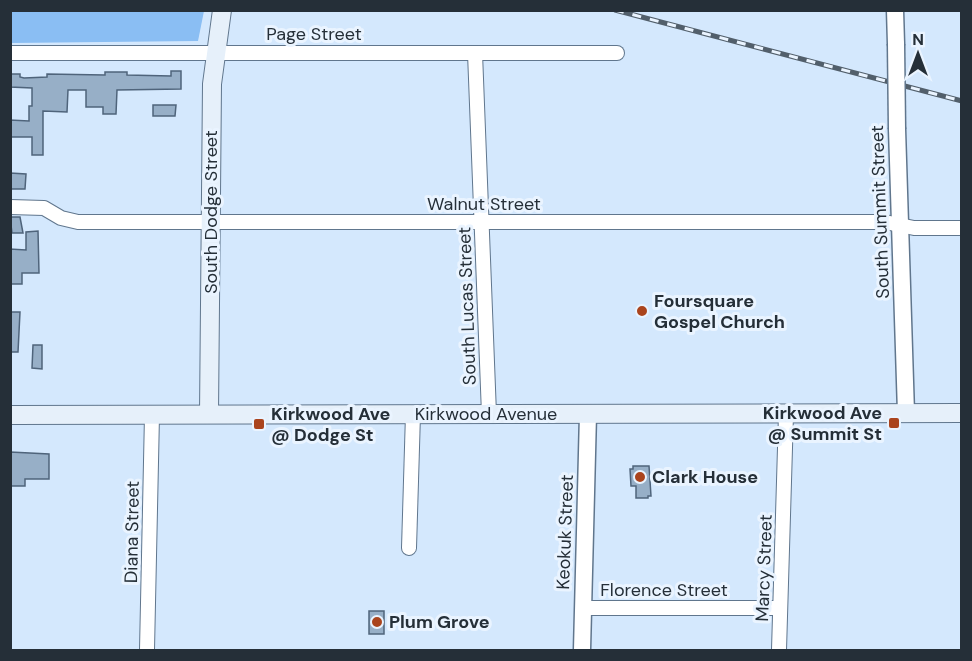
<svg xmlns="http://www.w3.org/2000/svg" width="972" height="661" font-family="'DM Sans',sans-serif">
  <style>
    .green { fill: #8abef3 }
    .building { fill: #97afc7; stroke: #4f647b; stroke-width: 1.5 }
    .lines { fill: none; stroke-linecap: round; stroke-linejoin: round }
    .minor-casing { stroke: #60768d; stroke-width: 16 }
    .tertiary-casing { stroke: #60768d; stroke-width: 19 }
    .secondary-casing { stroke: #60768d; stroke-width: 20 }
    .minor { stroke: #fff; stroke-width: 14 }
    .tertiary { stroke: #fff; stroke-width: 16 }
    .secondary { stroke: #e6f0fa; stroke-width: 18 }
    .rail-casing { stroke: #525f6b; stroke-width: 5 }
    .rail { stroke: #eaf4ff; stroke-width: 3; stroke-dasharray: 9; stroke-linecap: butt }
    .tertiary-bridge-casing { stroke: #60768d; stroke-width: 19; stroke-linecap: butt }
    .tertiary-bridge { stroke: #fff; stroke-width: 16 }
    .poi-dot { fill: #aa441d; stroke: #eaf4ff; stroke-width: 2 }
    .labels { text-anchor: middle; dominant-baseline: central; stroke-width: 6; stroke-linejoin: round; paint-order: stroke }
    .street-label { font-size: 18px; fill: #252f38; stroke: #eaf4ff }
    .poi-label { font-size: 18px; font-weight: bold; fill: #252f38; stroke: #eaf4ff; text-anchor: start }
  </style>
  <rect width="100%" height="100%" fill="#d4e8fd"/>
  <path class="green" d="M 10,11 L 11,10 L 204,11 L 198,41 L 11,43 Z"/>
  <g class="building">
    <path d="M 171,71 L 181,71 L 181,89 L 117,90 L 116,114 L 103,114 L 103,107 L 86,107 L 86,90 L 68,90 L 67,112 L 43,111 L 43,155 L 32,155 L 32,137 L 10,137 L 10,120 L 29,121 L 29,106 L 32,106 L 32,88 L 10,87 L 10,74 L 20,74 L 20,77 L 24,78 L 47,77 L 47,74 L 105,75 L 105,72 L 127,72 L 127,75 L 171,76 Z"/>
    <path d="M 153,105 L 176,105 L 175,116 L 153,116 Z"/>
    <path d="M 10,173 L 26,174 L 25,189 L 10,189 Z"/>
    <path d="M 10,217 L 20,217 L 23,233 L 12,233 Z"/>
    <path d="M 38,231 L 39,273 L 22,273 L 22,284 L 10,284 L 10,249 L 26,250 L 26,232 Z"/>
    <path d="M 10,312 L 20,312 L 18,352 L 10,352 Z"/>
    <path d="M 33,345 L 42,345 L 42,369 L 32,368 Z"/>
    <path d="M 10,452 L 49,454 L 49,479 L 25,479 L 25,486 L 10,486 Z"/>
    <path d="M 633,466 L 649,466 L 651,496 L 648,496 L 648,498 L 636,498 L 636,486 L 631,486 L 630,469 L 633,469 Z"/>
    <rect x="369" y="611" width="15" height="23"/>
  </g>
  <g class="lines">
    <defs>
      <g id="minor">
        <path d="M 10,53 L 617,53"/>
        <path d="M 475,53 L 489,414"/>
        <path d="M 10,207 L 44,208 L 61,218 L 78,222 L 885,222 L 914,228 L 962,228"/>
        <path d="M 409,548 L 413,414"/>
        <path d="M 583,608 L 780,608"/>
        <path d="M 147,650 L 152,415"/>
        <path d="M 779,650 L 786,414"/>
      </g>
      <g id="tertiary">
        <path d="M 895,10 L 896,44"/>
        <path d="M 897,129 L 906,413"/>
        <path d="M 582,650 L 588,414"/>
      </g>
      <g id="secondary">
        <path d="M 209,414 L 212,84 L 222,10"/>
        <path d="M 10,415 L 962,413"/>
      </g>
    </defs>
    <use href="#minor" class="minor-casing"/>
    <use href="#tertiary" class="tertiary-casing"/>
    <use href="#secondary" class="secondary-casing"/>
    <use href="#minor" class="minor"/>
    <use href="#tertiary" class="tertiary"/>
    <use href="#secondary" class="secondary"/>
    <defs>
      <path id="rail" d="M 615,10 L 962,101"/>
    </defs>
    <use href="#rail" class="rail-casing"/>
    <use href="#rail" class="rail"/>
    <defs>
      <path id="tertiary-bridge" d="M 896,44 L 897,129"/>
    </defs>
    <use href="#tertiary-bridge" class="tertiary-bridge-casing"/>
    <use href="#tertiary-bridge" class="tertiary-bridge"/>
  </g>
  <g class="poi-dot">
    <circle cx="642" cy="311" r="6"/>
    <rect x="888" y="417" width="12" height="12" rx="3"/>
    <rect x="253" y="418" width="12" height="12" rx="3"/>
    <circle cx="640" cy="477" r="6"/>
    <circle cx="377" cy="622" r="6"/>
  </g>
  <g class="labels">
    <g class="street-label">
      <text x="314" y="34">Page Street</text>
      <text x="484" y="204">Walnut Street</text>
      <text transform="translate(211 212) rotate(-90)">South Dodge Street</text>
      <text transform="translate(880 212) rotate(-92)">South Summit Street</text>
      <text transform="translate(467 306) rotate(-92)">South Lucas Street</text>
      <text x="486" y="414">Kirkwood Avenue</text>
      <text transform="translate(132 532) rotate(-89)">Diana Street</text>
      <text transform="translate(565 532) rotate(-88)">Keokuk Street</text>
      <text transform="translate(764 568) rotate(-88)">Marcy Street</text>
      <text x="664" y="590">Florence Street</text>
    </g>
    <g class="poi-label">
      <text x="654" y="301">Foursquare<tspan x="654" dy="21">Gospel Church</tspan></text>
      <text x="882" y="413" text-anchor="end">Kirkwood Ave<tspan x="882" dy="21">@ Summit St</tspan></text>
      <text x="271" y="414">Kirkwood Ave<tspan x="271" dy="21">@ Dodge St</tspan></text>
      <text x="652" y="477">Clark House</text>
      <text x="389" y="622">Plum Grove</text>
    </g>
  </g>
  <rect width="972" height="661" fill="none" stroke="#252f38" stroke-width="24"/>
  <g transform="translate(918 54)" stroke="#eaf4ff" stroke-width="4.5" paint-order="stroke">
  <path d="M0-4.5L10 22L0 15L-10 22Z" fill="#252f38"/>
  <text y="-9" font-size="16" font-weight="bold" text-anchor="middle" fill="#252f38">N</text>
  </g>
</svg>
